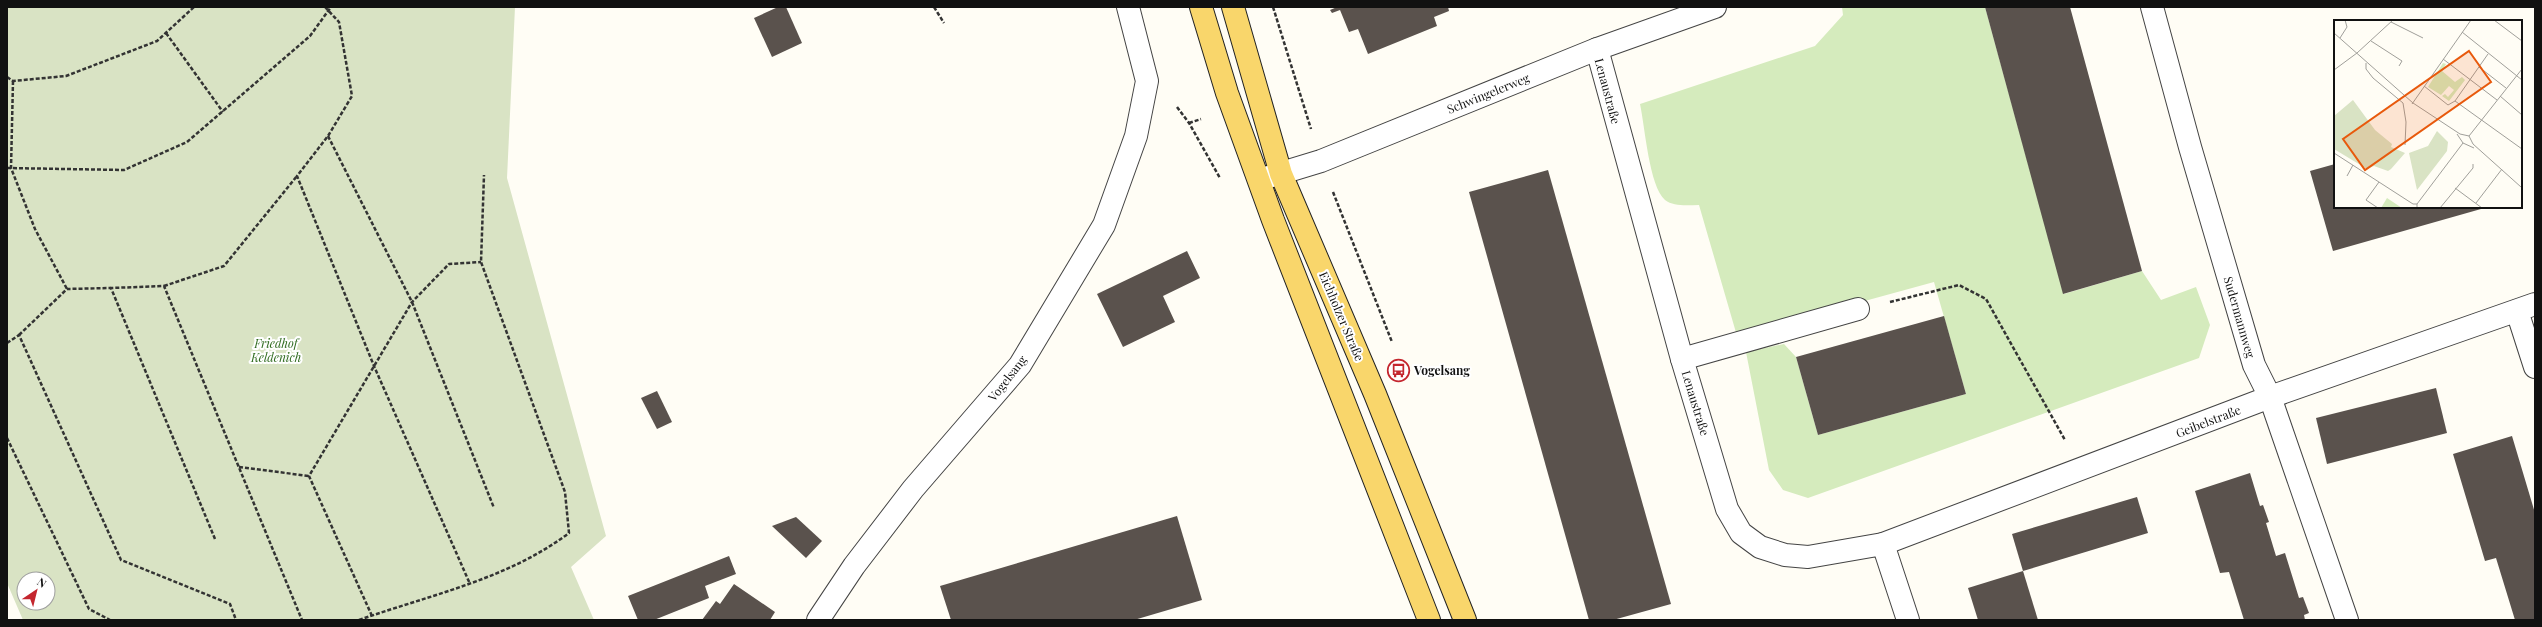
<svg xmlns="http://www.w3.org/2000/svg" width="2542" height="627" font-family="'Playfair Display',serif">
  <style>
    .green { fill: #d5ebbd }
    .cemetery { fill: #d9e3c4; fill-rule: evenodd }
    .building { fill: #5a524d }
    .lines { fill: none; stroke-linecap: round; stroke-linejoin: round }
    .minor-casing { stroke: #444; stroke-width: 24 }
    .major-casing { stroke: #222; stroke-width: 24 }
    .path { stroke: #333; stroke-width: 2.5; stroke-dasharray: 4 2; stroke-linecap: butt }
    .minor { stroke: #fff; stroke-width: 22 }
    .major { stroke: #f9d66b; stroke-width: 22 }
    .labels { text-anchor: middle; dominant-baseline: central; stroke-width: 4; stroke-linejoin: round; paint-order: stroke }
    .street-label { font-size: 12px; fill: #111; stroke: #fff }
    .park-label { font-size: 12px; font-style: italic; fill: #2f6b1f; stroke: #fff }
    .poi-label { font-size: 12px; font-weight: bold; fill: #111; stroke: #fff; text-anchor: start }
    .inset-road { fill: none; stroke: #a09f9a; stroke-width: 1 }
    .view { fill: #e8590c; fill-opacity: 0.15; stroke: #e8590c; stroke-width: 2 }
    .inset-edge { fill: none; stroke: #111; stroke-width: 2 }
  </style>
  <rect width="100%" height="100%" fill="#fffdf5"/>
  <path class="green" d="M 1842,7 L 1985,7 L 2064,294 L 2142,271 L 2161,300 L 2196,287 L 2210,325 L 2199,358 L 1808,498 L 1783,490 L 1769,470 L 1746,352 L 1784,344 L 1796,357 L 1818,435 L 1966,394 L 1934,282 L 1737,336 L 1699,205 C 1688,205 1674,207 1665,200 C 1649,186 1645,127 1640,104 L 1815,46 L 1843,15 Z"/>
  <path class="cemetery" d="M 7,7 L 515,7 L 507,178 L 606,536 L 571,567 L 594,620 L 23,620 L 7,583 ZM 24,579 L 48,579 L 48,603 L 24,603 Z"/>
  <g class="building">
    <path d="M 778,7 L 786,7 L 802,43 L 772,57 L 754,18 Z"/>
    <path d="M 1337,7 L 1448,7 L 1449,11 L 1434,17 L 1437,26 L 1368,54 L 1358,29 L 1349,32 L 1340,10 L 1332,13 L 1330,10 Z"/>
    <path d="M 1985,7 L 2070,7 L 2142,271 L 2063,294 Z"/>
    <path d="M 2335,164 L 2335,207 L 2480,207 L 2481,209 L 2333,251 L 2310,171 Z"/>
    <path d="M 1548,170 L 1671,604 L 1613,620 L 1589,620 L 1469,192 Z"/>
    <path d="M 1187,251 L 1200,278 L 1163,296 L 1175,322 L 1123,347 L 1097,294 Z"/>
    <path d="M 1944,316 L 1966,394 L 1818,435 L 1796,357 Z"/>
    <path d="M 2436,388 L 2447,433 L 2327,464 L 2316,418 Z"/>
    <path d="M 657,391 L 672,422 L 657,429 L 641,398 Z"/>
    <path d="M 2512,436 L 2535,513 L 2535,620 L 2515,620 L 2496,558 L 2485,561 L 2453,454 Z"/>
    <path d="M 2250,473 L 2260,506 L 2263,505 L 2269,522 L 2266,523 L 2276,556 L 2285,553 L 2299,598 L 2303,597 L 2309,613 L 2304,615 L 2305,620 L 2244,620 L 2229,572 L 2220,573 L 2195,491 Z"/>
    <path d="M 2137,497 L 2148,533 L 2023,571 L 2012,534 Z"/>
    <path d="M 1177,516 L 1202,600 L 1134,620 L 951,620 L 940,586 Z"/>
    <path d="M 796,517 L 822,541 L 806,558 L 772,526 Z"/>
    <path d="M 729,556 L 736,574 L 705,586 L 709,598 L 654,620 L 638,620 L 628,596 Z"/>
    <path d="M 2023,571 L 2038,620 L 1978,620 L 1968,588 Z"/>
    <path d="M 734,584 L 775,612 L 770,620 L 702,620 L 716,601 L 720,604 Z"/>
  </g>
  <g class="lines">
    <defs>
      <g id="minor">
        <path d="M 2152,7 L 2190,147 L 2254,365 L 2270,397 L 2347,620"/>
        <path d="M 1597,49 L 1682,359 L 1727,509 L 1741,533 L 1760,547 L 1785,555 L 1808,557 L 1883,544 L 1908,620"/>
        <path d="M 1262,179 L 1321,161 L 1597,49 L 1715,7"/>
        <path d="M 2517,311 L 2535,367"/>
        <path d="M 1682,359 L 1858,309"/>
        <path d="M 1883,544 L 2270,397 L 2535,304"/>
        <path d="M 818,620 L 854,566 L 913,489 L 1020,365 L 1104,225 L 1136,136 L 1147,81 L 1128,7"/>
      </g>
      <g id="major">
        <path d="M 1201,7 L 1227,93 L 1273,220 L 1429,620"/>
        <path d="M 1233,7 L 1281,174 L 1375,394 L 1465,620"/>
      </g>
    </defs>
    <use href="#minor" class="minor-casing"/>
    <use href="#major" class="major-casing"/>
    <g class="path">
      <path d="M 325,7 L 339,22 L 352,96 L 328,136 L 297,176 L 374,366 L 470,584"/>
      <path d="M 934,7 L 944,23"/>
      <path d="M 1273,7 L 1311,129"/>
      <path d="M 166,33 L 223,112"/>
      <path d="M 7,77 L 13,81 L 66,76 L 157,41 L 194,7"/>
      <path d="M 13,81 L 11,168 L 35,229 L 67,289"/>
      <path d="M 1177,107 L 1189,123 L 1220,178"/>
      <path d="M 1189,123 L 1201,119"/>
      <path d="M 328,136 L 412,302 L 494,508"/>
      <path d="M 7,168 L 124,170 L 187,142 L 310,36 L 331,7"/>
      <path d="M 1333,192 L 1392,342"/>
      <path d="M 164,286 L 224,266 L 297,176"/>
      <path d="M 1890,302 L 1959,285 L 1986,299 L 2065,440"/>
      <path d="M 19,335 L 67,289 L 111,288"/>
      <path d="M 7,343 L 19,335 L 121,560 L 230,604 L 236,620"/>
      <path d="M 7,438 L 89,609 L 110,620"/>
      <path d="M 239,467 L 309,476"/>
      <path d="M 215,539 L 111,288 L 164,286 L 302,620"/>
      <path d="M 372,616 L 309,476 L 412,302 L 449,264 L 481,262"/>
      <path d="M 359,620 C 430,595 508,579 569,533 L 565,492 L 481,262 L 484,175"/>
    </g>
    <use href="#minor" class="minor"/>
    <use href="#major" class="major"/>
  </g>
  <defs>
    <symbol id="bus-ring" viewBox="-11 -11 22 22"><circle r="9.5" fill="#fff" stroke="#c4262e" stroke-width="1.5"/><path d="M-5-6H5V4H4V6H2V4H-2V6H-4V4H-5ZM-3.5-4V0h7V-4ZM-3.5 1.2v1.5H-2V1.2ZM2 1.2v1.5H3.5V1.2Z" fill="#c4262e"/></symbol>
  </defs>
  <g fill-rule="evenodd">
    <use href="#bus-ring" x="1386" y="358" width="25" height="25"/>
  </g>
  <g class="labels">
    <g class="street-label">
      <text transform="translate(1608 91) rotate(75)">Lenaustraße</text>
      <text transform="translate(1488 93) rotate(-22)">Schwingelerweg</text>
      <text transform="translate(1342 316) rotate(67)">Eichholzer Straße</text>
      <text transform="translate(2240 317) rotate(74)">Sudermannweg</text>
      <text transform="translate(1007 378) rotate(-52)">Vogelsang</text>
      <text transform="translate(1696 403) rotate(73)">Lenaustraße</text>
      <text transform="translate(2208 421) rotate(-21)">Geibelstraße</text>
    </g>
    <g class="park-label">
      <text x="276" y="343">Friedhof<tspan x="276" dy="14">Keldenich</tspan></text>
    </g>
    <g class="poi-label">
      <text x="1414" y="370">Vogelsang</text>
    </g>
  </g>
  <g transform="translate(2334 20)">
    <rect width="188" height="188" fill="#fffdf5"/>
    <path d="M 109,43 L 112,44 L 108,51 L 121,62 L 128,57 L 131,60 L 115,81 L 108,76 L 111,74 L 114,77 L 120,70 L 115,66 L 107,75 L 94,67 ZM 53,178 L 68,188 L 47,188 Z" fill="#d5ebbd"/>
    <path d="M 19,80 L 41,110 L 58,124 L 57,127 L 71,133 L 57,149 L 54,151 L 40,146 L 33,149 L 0,129 L 0,96 ZM 103,111 L 114,122 L 113,131 L 83,170 L 75,133 L 94,126 Z" fill="#d9e3c4"/>
    <path class="inset-road" d="M 160,0 L 188,21M 57,2 L 89,18M 128,12 L 188,60M 0,13 L 79,83 L 126,114 L 135,116 L 139,124 L 187,167M 6,18 L 13,7 L 11,0M 37,21 L 68,41 L 65,46M 109,39 L 163,80M 32,43 L 32,49 L 39,58 L 69,83 L 72,102 L 71,125M 145,47 L 172,68M 0,50 L 23,33 L 59,0M 90,66 L 114,85 L 121,81 L 188,129M 166,76 L 188,95M 121,81 L 154,34M 78,84 L 137,0M 123,114 L 129,123 L 140,128M 135,116 L 188,49M 0,133 L 79,184 L 83,184 L 83,188M 13,156 L 19,145M 121,168 L 148,188M 142,183 L 168,149M 83,184 L 129,123M 44,188 L 32,180 L 45,162M 106,188 L 139,148 L 139,144"/>
    <path class="view" d="M 135,31 L 157,62 L 31,150 L 9,119 Z"/>
    <rect width="188" height="188" class="inset-edge"/>
  </g>
  <rect width="2542" height="627" fill="none" stroke="#111111" stroke-width="16"/>
  <g transform="translate(36 591) rotate(35)"><circle r="19" fill="#ffffff" stroke="#a0a0a0"/>
  <path d="M0-3L7 15L0 10L-7 15Z" fill="#c4262e"/>
  <text y="-6" font-size="11" font-weight="bold" text-anchor="middle" fill="#111111">N</text>
  </g>
</svg>
